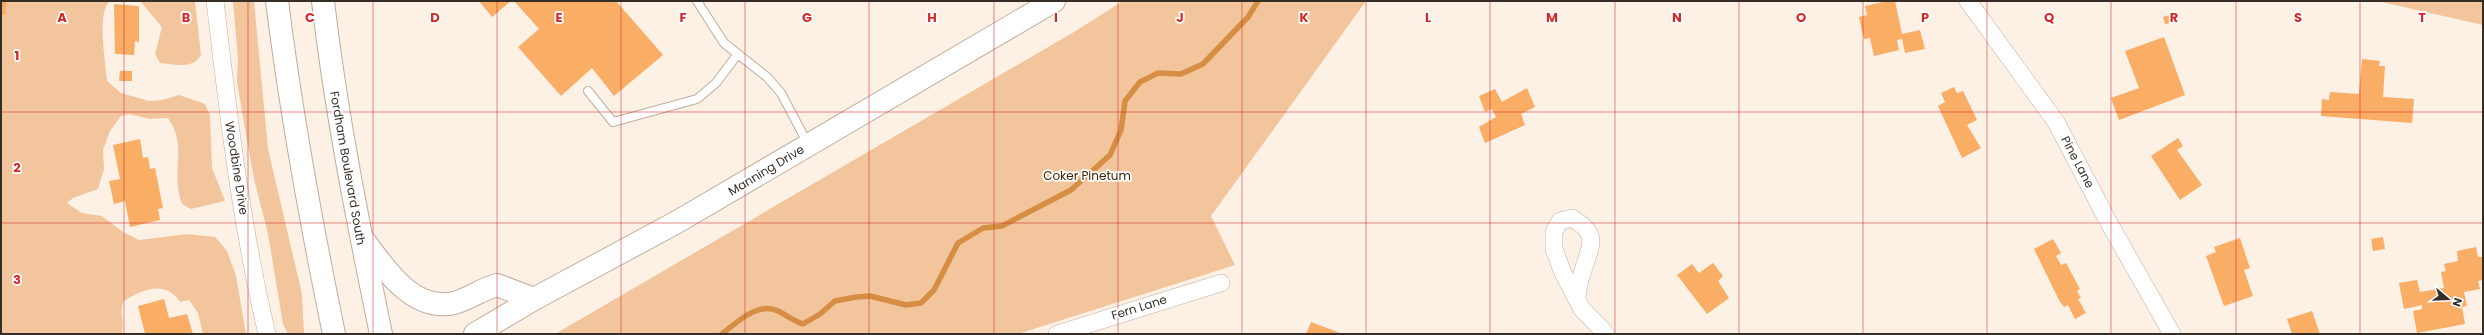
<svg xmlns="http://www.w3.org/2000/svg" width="2484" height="335" font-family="Poppins,sans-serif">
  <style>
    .green { fill: #f3c59c }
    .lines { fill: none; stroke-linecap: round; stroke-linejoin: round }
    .stream { stroke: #d68d44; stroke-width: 5.5 }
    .building { fill: #f9ad65 }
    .lane-casing { stroke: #c0ad9c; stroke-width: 10 }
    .street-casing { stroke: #c0ad9c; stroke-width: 18 }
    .secondary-casing { stroke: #c0ad9c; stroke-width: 24 }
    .highway-casing { stroke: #c0ad9c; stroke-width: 24 }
    .lane { stroke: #fff; stroke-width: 8 }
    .street { stroke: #fff; stroke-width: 17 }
    .secondary { stroke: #fff; stroke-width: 22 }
    .highway { stroke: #fff; stroke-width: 22 }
    .grid { fill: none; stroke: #d62828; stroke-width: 1; stroke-opacity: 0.55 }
    .labels { text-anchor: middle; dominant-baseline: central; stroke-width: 3.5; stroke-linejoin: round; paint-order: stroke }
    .street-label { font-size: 12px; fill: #352e27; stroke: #fff }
    .park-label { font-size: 12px; fill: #422505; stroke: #fff }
    .grid-label { font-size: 13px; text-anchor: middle; font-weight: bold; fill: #d62828; stroke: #fff; stroke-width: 3.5; stroke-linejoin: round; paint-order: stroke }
  </style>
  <rect width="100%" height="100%" fill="#fdf1e6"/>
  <g class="green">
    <path d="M 1,1 L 110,1 C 96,12 106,64 107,81 L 121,93 L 149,101 L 162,100 L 179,95 L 205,104 L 210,115 L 212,168 L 225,201 L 191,209 L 182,204 C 180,198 178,192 178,186 C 175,162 185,142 168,118 L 150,119 L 129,114 L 121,116 L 110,131 L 103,150 L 104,169 L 98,189 L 73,198 L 67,203 L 82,213 L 102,216 L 123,232 L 139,240 L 187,234 L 215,237 L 227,251 L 236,276 L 246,334 L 203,334 L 198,313 L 189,300 L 180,302 C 166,280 143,289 124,301 C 118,312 126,323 121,334 L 1,334 Z"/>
    <path d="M 140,1 L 195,1 L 201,55 C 192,70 175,64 160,63 L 155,54 L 162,27 Z"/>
    <path d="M 233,1 L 254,1 L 268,149 L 302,294 L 304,334 L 288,334 L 283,324 L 268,234 L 254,179 L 237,82 L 238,59 Z"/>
    <path d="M 1123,1 L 1366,1 L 1211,216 L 1235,265 L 1018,334 L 555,334 L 1074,32 Z"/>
    <path d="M 2377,1 L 2483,1 L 2483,25 Z"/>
  </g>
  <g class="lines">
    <path class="stream" d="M 722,334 C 736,323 758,301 778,311 C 786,315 794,321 803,324 L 820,314 L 835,301 L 856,297 L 870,296 L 906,305 L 921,303 L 934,290 L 958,243 L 983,228 L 1002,226 L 1071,190 L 1110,155 L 1121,130 L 1125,101 L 1140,82 L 1158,73 L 1181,74 L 1203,64 L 1248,17 L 1258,1"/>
  </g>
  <g class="building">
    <path d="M 1,1 L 7,1 L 5,15 L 1,15 Z"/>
    <path d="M 479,1 L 511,1 L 492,17 Z"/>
    <path d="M 514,1 L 616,1 L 663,55 L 614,96 L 592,68 L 561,96 L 518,47 L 539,29 Z"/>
    <path d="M 1887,1 L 1895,1 L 1902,34 L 1920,30 L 1925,49 L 1905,53 L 1902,39 L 1897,40 L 1899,50 L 1874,56 L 1870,38 L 1864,39 L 1859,17 L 1867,15 L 1865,6 Z"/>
    <path d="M 114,4 L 139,6 L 139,42 L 135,41 L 134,55 L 115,54 Z"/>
    <path d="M 2170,15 L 2172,23 L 2165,24 L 2163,17 Z"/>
    <path d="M 2164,37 L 2185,95 L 2119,120 L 2111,98 L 2139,88 L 2125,51 Z"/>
    <path d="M 2362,59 L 2380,61 L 2379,66 L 2385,66 L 2383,97 L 2414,99 L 2412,123 L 2321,116 L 2322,99 L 2329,100 L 2330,92 L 2359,94 Z"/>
    <path d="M 120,71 L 132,71 L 132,81 L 119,81 Z"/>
    <path d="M 1954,87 L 1957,93 L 1963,91 L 1977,120 L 1967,125 L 1981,148 L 1962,158 L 1938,106 L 1945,102 L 1941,93 Z"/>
    <path d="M 1527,88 L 1535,107 L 1521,114 L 1525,125 L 1485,143 L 1479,127 L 1496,117 L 1492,109 L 1485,112 L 1479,96 L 1495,89 L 1502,102 Z"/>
    <path d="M 2178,138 L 2183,146 L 2177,150 L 2202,185 L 2180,200 L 2151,156 Z"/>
    <path d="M 140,139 L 143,158 L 148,157 L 150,169 L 155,168 L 163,208 L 158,209 L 160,220 L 130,227 L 125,201 L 114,204 L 109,181 L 120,179 L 113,145 Z"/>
    <path d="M 2383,237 L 2385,249 L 2373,251 L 2371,239 Z"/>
    <path d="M 2240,238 L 2250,268 L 2244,270 L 2253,296 L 2224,306 L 2206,256 L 2216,252 L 2214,247 Z"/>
    <path d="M 2053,239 L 2061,253 L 2056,256 L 2061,265 L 2066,263 L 2080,289 L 2077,291 L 2081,298 L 2078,299 L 2086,313 L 2075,319 L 2068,305 L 2064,307 L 2059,300 L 2034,249 Z"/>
    <path d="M 2476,247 L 2478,257 L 2482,257 L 2483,280 L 2478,281 L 2480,289 L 2464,292 L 2467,306 L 2462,307 L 2465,324 L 2417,333 L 2413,311 L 2422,309 L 2422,305 L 2404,309 L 2399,283 L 2417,280 L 2420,292 L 2444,288 L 2441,272 L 2446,271 L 2444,264 L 2458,261 L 2457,251 Z"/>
    <path d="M 1713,263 L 1723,276 L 1718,281 L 1729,298 L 1707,314 L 1677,275 L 1692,264 L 1699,273 Z"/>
    <path d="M 164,299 L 169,318 L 187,314 L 193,334 L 145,334 L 138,306 Z"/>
    <path d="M 2312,311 L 2320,334 L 2292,334 L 2287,319 Z"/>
    <path d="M 1311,322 L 1343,334 L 1306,334 Z"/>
  </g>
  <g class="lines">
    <defs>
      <g id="lane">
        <path d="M 697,1 L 724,43 L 767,77 L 781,93 L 808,144"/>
        <path d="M 588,91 L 613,122 L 697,99 L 716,83 L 737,55"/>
      </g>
      <g id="street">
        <path d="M 215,1 C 228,113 241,225 267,334"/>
        <path d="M 1968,1 L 2056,122 L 2109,223 L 2172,334"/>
        <path d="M 1577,298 C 1578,290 1579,281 1582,274 C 1589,247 1602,236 1572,218 L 1560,221 L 1554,232 L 1554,249 L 1563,273 L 1582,309 L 1606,334"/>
        <path d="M 1057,334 L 1221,283"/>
      </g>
      <path id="secondary" d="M 475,334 L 534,299 L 677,222 L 1054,1"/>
      <g id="highway">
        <path d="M 277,1 C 291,113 311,223 334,334"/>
        <path d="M 323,1 C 336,113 358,223 381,334"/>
        <path d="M 365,242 C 386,270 413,312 454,303 C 469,299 482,289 497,285 L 534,299"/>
      </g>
    </defs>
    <use href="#lane" class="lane-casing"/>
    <use href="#street" class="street-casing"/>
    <use href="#secondary" class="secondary-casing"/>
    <use href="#highway" class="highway-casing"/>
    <use href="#lane" class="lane"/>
    <use href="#street" class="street"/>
    <use href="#secondary" class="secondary"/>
    <use href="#highway" class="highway"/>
  </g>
  <path class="grid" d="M 124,1 L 124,334M 248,1 L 248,334M 373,1 L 373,334M 497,1 L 497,334M 621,1 L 621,334M 745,1 L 745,334M 869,1 L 869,334M 994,1 L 994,334M 1118,1 L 1118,334M 1242,1 L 1242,334M 1366,1 L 1366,334M 1490,1 L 1490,334M 1615,1 L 1615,334M 1739,1 L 1739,334M 1863,1 L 1863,334M 1987,1 L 1987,334M 2111,1 L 2111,334M 2236,1 L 2236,334M 2360,1 L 2360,334M 1,112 L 2483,112M 1,223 L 2483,223"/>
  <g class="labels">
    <g class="street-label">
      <text transform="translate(2078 162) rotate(62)">Pine Lane</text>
      <text transform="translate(237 168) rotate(81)">Woodbine Drive</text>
      <text transform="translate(348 168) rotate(80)">Fordham Boulevard South</text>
      <text transform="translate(766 170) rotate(-31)">Manning Drive</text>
      <text transform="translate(1139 307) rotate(-17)">Fern Lane</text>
    </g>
    <g class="park-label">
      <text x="1087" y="175">Coker Pinetum</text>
    </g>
  </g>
  <g class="grid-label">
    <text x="62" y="22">A</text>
    <text x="186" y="22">B</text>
    <text x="310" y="22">C</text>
    <text x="435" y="22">D</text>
    <text x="559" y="22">E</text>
    <text x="683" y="22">F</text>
    <text x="807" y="22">G</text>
    <text x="932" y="22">H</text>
    <text x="1056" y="22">I</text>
    <text x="1180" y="22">J</text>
    <text x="1304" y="22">K</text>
    <text x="1428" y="22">L</text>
    <text x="1552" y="22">M</text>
    <text x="1677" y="22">N</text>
    <text x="1801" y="22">O</text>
    <text x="1925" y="22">P</text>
    <text x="2049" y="22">Q</text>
    <text x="2174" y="22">R</text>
    <text x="2298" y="22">S</text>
    <text x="2422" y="22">T</text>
    <text x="17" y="60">1</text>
    <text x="17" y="172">2</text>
    <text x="17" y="284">3</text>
  </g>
  <rect width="2484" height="335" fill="none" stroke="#352e27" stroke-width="4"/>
  <g transform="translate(2448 299) rotate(109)" stroke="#ffffff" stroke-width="3" paint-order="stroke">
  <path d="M0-3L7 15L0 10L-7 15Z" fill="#352e27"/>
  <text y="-6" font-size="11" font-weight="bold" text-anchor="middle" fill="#352e27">N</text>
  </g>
</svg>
